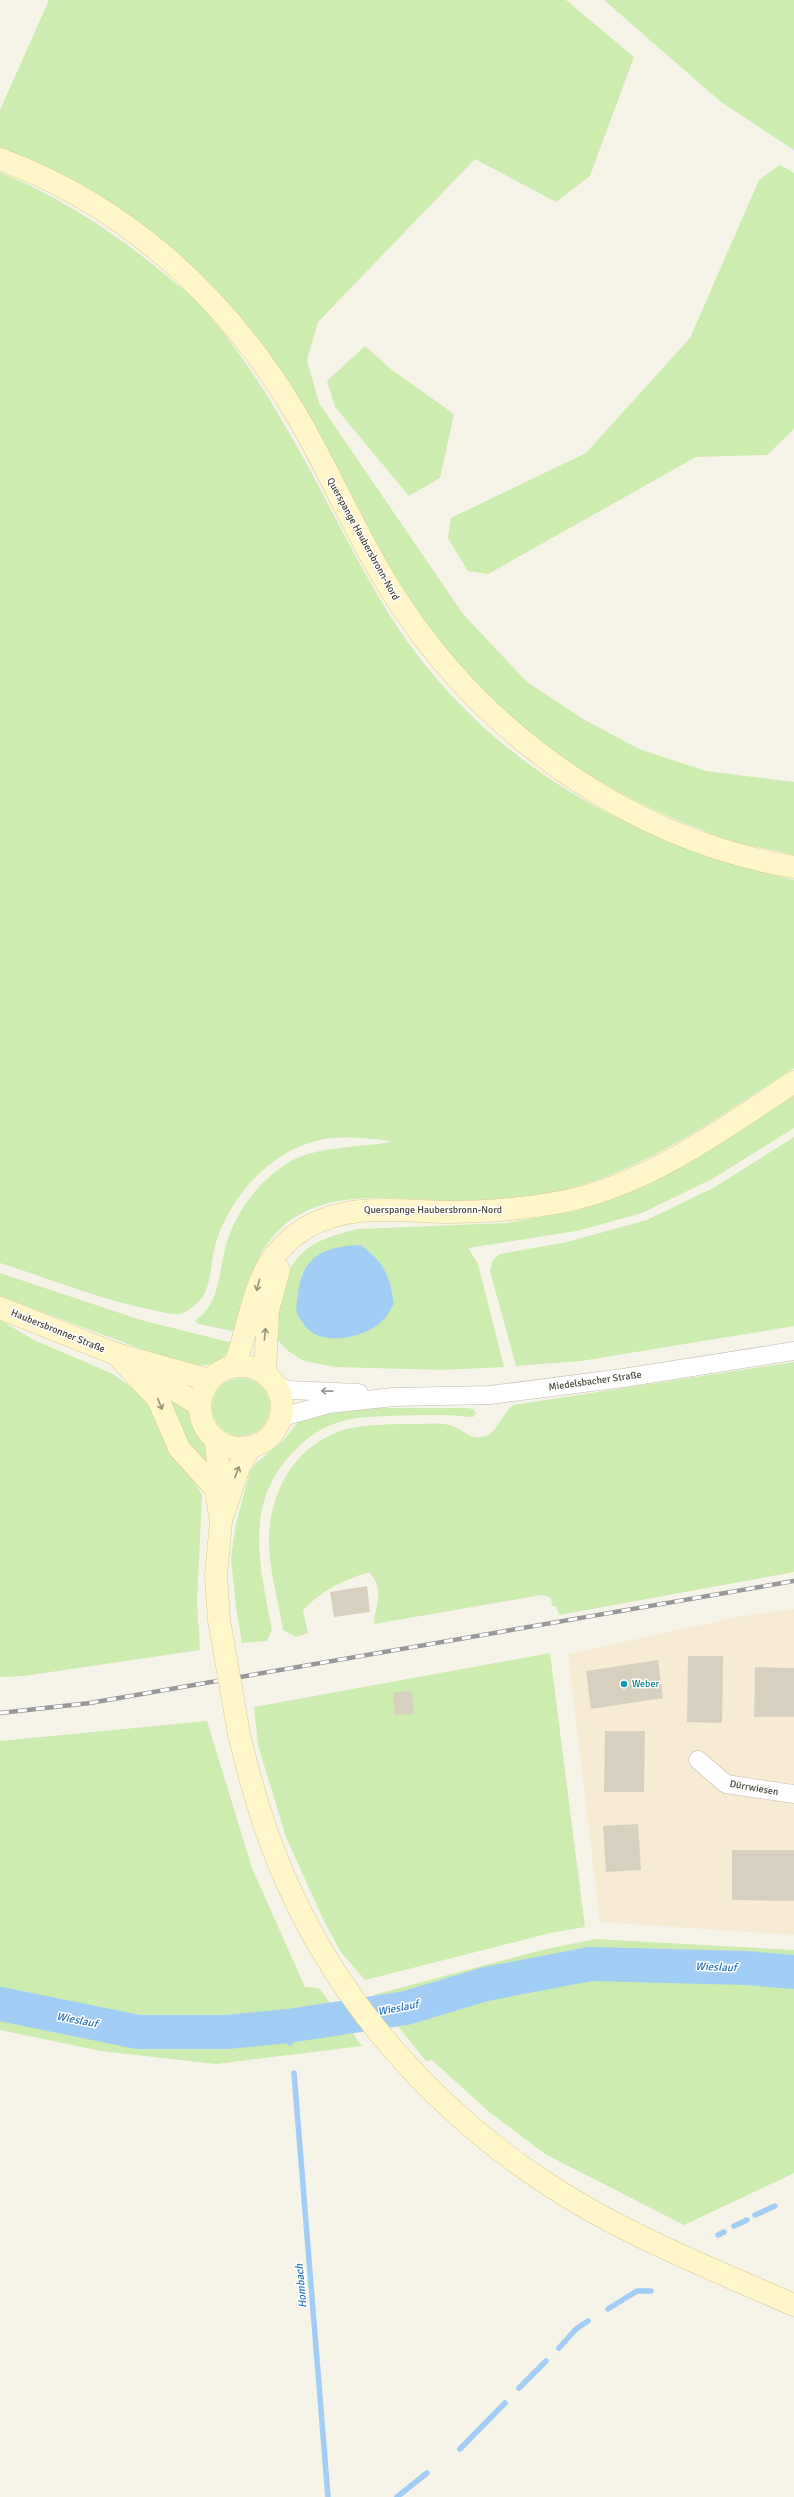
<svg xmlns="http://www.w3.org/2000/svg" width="794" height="2497" font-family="Signika,sans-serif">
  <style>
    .commercial { fill: #f8ebd4 }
    .green { fill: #cdecb0 }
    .water { fill: #a2cef6 }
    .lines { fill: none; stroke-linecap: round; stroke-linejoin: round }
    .stream { stroke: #a2cef6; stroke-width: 5.5 }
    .river { stroke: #a2cef6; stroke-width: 34 }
    .building { fill: #d8d0be }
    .street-casing { stroke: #c2bcab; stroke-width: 19 }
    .secondary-casing { stroke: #d9cb96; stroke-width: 23 }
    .street { stroke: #fff; stroke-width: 18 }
    .secondary { stroke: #fff6ca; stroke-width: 22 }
    .rail-casing { stroke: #989898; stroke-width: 4.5 }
    .rail { stroke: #fff; stroke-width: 3; stroke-dasharray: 9; stroke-linecap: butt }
    .secondary-bridge-casing { stroke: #d9cb96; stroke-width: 23; stroke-linecap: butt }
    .secondary-bridge { stroke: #fff6ca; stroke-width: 22 }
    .oneway { stroke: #9b9479 }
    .oneway2 { stroke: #9b9891 }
    .culture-dot { fill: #0f9aa8; stroke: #fff; stroke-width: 1.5 }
    .labels { text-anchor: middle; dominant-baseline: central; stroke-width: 3; stroke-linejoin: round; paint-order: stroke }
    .street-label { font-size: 10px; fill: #4a4437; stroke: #fff }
    .culture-label { font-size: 10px; fill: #0d838f; stroke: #fff; text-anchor: start }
    .water-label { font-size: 11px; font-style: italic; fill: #2774bf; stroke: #fff }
  </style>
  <rect width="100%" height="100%" fill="#f6f3e9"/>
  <path class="commercial" d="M 794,1609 L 794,1935 L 600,1922 L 568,1654 L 742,1616 Z"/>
  <g class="green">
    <path d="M 49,0 L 566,0 L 634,57 L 590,176 L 556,202 L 475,159 L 318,322 L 307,360 L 319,403 L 463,614 L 527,682 L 583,719 L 639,749 L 706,771 L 794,782 L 794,855 C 774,850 754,847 735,842 C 720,838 706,831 692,826 C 581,783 496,714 422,622 L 234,311 L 0,148 L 0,110 Z"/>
    <path d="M 604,0 L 794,0 L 794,150 L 721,102 Z"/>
    <path d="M 780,165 L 794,173 L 794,429 L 767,455 L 696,457 L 488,574 L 468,571 L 448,538 L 451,518 L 586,453 L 690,338 L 759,180 Z"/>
    <path d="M 0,172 C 62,198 117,234 168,277 C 180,288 196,298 206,310 C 234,345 262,385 284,424 C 327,496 359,572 407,641 C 500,772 641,845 794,880 L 794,1068 C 721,1115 649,1169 564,1190 C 535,1197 505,1200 475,1201 C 402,1204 308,1175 262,1252 C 248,1276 243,1304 237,1332 L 198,1324 L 195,1321 C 221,1302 218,1274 226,1245 C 235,1213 258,1182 286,1164 C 309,1149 341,1148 368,1145 C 376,1144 385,1144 391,1141 C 368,1139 343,1135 319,1140 C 269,1152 232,1195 216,1242 C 211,1258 212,1277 205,1293 C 202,1300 189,1312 180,1314 C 172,1315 161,1312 153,1310 C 101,1300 50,1279 0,1263 Z"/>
    <path d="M 365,346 L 392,370 L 454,414 L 440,478 L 409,496 L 335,407 L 327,381 Z"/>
    <path d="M 794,1093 L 794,1128 L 712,1179 L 642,1213 L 577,1231 L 468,1248 L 478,1264 L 504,1367 L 443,1370 L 335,1367 L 304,1361 L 288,1351 L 273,1335 C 288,1269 284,1246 358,1229 L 506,1223 L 576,1211 L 649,1185 L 719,1144 Z"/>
    <path d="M 794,1137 L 794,1326 L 581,1361 L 516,1366 L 490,1271 L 493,1260 L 500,1254 L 567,1242 L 647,1220 L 715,1187 Z"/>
    <path d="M 0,1273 L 141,1320 L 233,1343 L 228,1352 L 221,1359 L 211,1364 L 198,1366 L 141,1349 L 0,1296 Z"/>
    <path d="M 0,1320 L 34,1340 L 113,1374 L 130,1386 L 146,1401 L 166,1442 L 192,1478 L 202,1495 L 197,1602 L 200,1650 L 24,1676 L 0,1677 Z"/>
    <path d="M 794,1362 L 794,1572 L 559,1615 L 556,1606 L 552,1606 L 551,1598 L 542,1595 L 374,1624 C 376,1602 385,1590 369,1572 C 342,1581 324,1589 303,1610 L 308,1633 L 296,1637 L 283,1630 C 279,1603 270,1573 269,1546 C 268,1496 291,1449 340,1431 C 360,1424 398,1424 419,1424 C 431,1424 444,1422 455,1427 C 464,1431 472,1440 483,1437 C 497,1434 502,1414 513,1405 Z"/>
    <circle cx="241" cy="1407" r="29"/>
    <path d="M 169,1391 L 185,1405 L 206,1449 L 209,1465 L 194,1454 L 167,1403 Z"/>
    <path d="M 352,1408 L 467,1408 L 473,1409 L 476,1413 L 473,1417 C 464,1417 455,1415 446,1415 C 417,1415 387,1415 358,1418 C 332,1421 313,1432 295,1450 C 242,1504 260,1565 272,1630 L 267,1641 L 242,1643 L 236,1607 L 231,1559 L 235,1528 L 250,1471 L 256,1463 L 283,1441 L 298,1422 L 309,1415 Z"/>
    <path d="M 550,1653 L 585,1927 L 550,1933 L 365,1980 L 340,1951 L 323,1919 L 286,1837 L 258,1745 L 254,1707 Z"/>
    <path d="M 207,1721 L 252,1868 L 305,1987 L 319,1988 L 362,2046 L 216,2064 L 101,2051 L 0,2030 L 0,1741 Z"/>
    <path d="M 596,1939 L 794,1950 L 794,2173 L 684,2225 L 545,2154 L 488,2111 L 432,2060 L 426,2061 L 373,1995 L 546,1949 Z"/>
  </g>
  <path class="water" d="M 361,1245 C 384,1263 389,1274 394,1303 C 391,1308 388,1314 385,1318 C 370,1336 328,1347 309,1330 C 305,1327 301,1320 298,1316 C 295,1311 297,1300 298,1295 C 301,1256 326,1246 361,1245 Z"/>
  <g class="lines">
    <g class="stream">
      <path d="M 288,2026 L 290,2043"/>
      <path d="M 294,2073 L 328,2497"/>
      <path d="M 755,2215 L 775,2206"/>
      <path d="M 734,2226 L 747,2220"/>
      <path d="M 718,2235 L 724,2232"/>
      <path d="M 608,2309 L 637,2291 L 651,2291"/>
      <path d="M 559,2348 L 576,2329 L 588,2321"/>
      <path d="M 519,2388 L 546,2361"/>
      <path d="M 460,2449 L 505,2403"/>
      <path d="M 397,2497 L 427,2473"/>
    </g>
    <path class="river" d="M 0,2004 L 138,2032 L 227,2032 L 288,2026 L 406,2008 L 486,1984 L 590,1964 L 746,1968 L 794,1972"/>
  </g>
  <g class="building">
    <path d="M 367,1586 L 370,1612 L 334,1617 L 330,1592 Z"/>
    <path d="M 688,1656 L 723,1656 L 722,1723 L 687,1722 Z"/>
    <path d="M 658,1660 L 663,1698 L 591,1709 L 586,1671 Z"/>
    <path d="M 755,1667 L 794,1668 L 794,1717 L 754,1717 Z"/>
    <path d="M 412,1691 L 414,1714 L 395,1715 L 393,1692 Z"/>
    <path d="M 605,1731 L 645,1731 L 644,1792 L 604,1792 Z"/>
    <path d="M 638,1824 L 641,1870 L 606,1872 L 603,1826 Z"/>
    <path d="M 732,1850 L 794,1850 L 794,1901 L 732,1900 Z"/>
  </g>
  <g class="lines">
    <defs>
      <g id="street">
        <path d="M 277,1386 L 289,1390 L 359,1393"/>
        <path d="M 282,1417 L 329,1404 L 394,1397 L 490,1395 L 623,1378 L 794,1351"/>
        <path d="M 698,1760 L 726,1784 L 794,1794"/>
      </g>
      <g id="secondary">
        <path d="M 0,159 C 127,206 227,298 296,414 C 334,479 362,550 406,613 C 494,742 638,841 794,867"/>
        <path d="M 0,1308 L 116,1354 L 210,1380"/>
        <path d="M 116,1354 L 158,1399 L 179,1448 L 216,1489"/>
        <circle cx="241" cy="1407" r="41"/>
        <path d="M 234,1366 C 255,1315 250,1263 304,1229 C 348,1202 399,1211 448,1212 C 485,1212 524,1209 561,1202 C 648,1185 721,1130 794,1082"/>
        <path d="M 141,1369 L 199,1405"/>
        <path d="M 265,1373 L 268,1310 L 279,1270"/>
        <path d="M 216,1441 L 218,1465 L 216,1489 L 221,1522 L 216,1575 L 219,1620"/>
        <path d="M 222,1517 L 239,1467 L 249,1449"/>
        <path d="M 239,1734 C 251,1785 266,1837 288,1885 C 343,2008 437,2112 549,2185 C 625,2235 712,2269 794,2305"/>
      </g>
    </defs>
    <use href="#street" class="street-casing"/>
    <use href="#secondary" class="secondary-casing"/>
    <use href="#street" class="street"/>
    <use href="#secondary" class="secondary"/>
    <defs>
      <path id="rail" d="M 0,1713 L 90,1703 L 794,1581"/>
    </defs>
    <use href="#rail" class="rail-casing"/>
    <use href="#rail" class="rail"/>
    <defs>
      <path id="secondary-bridge" d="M 219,1620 L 239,1734"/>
    </defs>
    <use href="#secondary-bridge" class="secondary-bridge-casing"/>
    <use href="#secondary-bridge" class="secondary-bridge"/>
  </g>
  <defs><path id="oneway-shaft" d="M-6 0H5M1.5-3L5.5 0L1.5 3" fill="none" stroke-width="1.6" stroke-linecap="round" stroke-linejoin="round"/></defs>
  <g class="oneway">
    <use href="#oneway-shaft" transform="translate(258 1285) rotate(105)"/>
    <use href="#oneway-shaft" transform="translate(265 1334) rotate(-84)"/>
    <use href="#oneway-shaft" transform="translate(160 1404) rotate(68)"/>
    <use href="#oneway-shaft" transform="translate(237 1472) rotate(-69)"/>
  </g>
  <use class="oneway2" href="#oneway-shaft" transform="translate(327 1391) rotate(-179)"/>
  <circle class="culture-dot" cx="624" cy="1684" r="4"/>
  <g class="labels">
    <g class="street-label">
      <text transform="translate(363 539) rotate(61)">Querspange Haubersbronn-Nord</text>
      <text x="433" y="1210">Querspange Haubersbronn-Nord</text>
      <text transform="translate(58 1331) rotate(22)">Haubersbronner Straße</text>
      <text transform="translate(595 1381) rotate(-8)">Miedelsbacher Straße</text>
      <text transform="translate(754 1788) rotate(10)">Dürrwiesen</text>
    </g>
    <g class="culture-label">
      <text x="632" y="1684">Weber</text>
    </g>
    <g class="water-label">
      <text transform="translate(716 1967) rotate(2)">Wieslauf</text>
      <text transform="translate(398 2008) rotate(-11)">Wieslauf</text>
      <text transform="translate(77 2020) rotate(11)">Wieslauf</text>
      <text transform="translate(301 2286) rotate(-95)">Hombach</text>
    </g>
  </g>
</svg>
